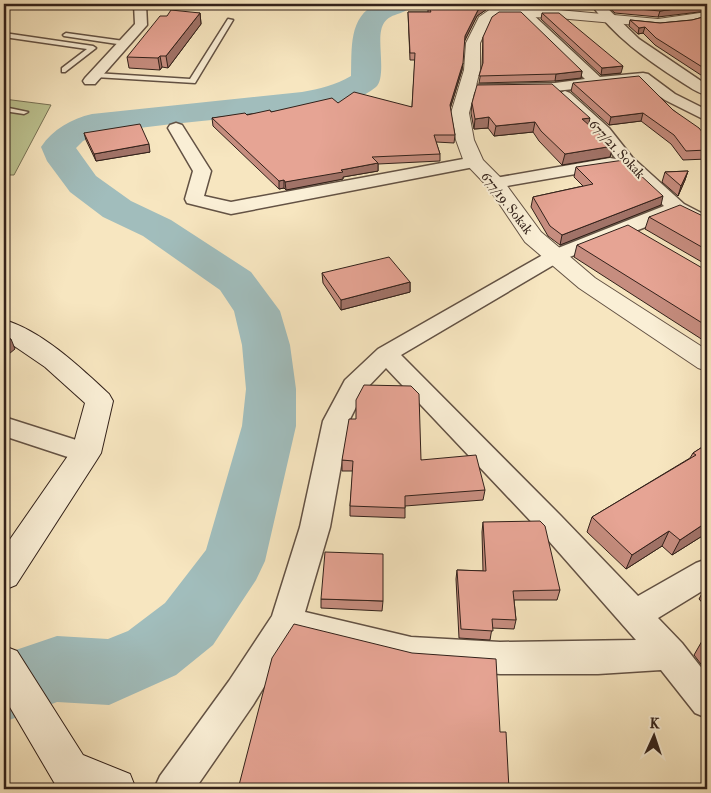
<svg xmlns="http://www.w3.org/2000/svg" width="711" height="793" font-family="'IM FELL Double Pica',serif">
  <style>
    .green { fill: #bdc492; stroke: #787256 }
    .lines { fill: none; stroke-linecap: round; stroke-linejoin: round }
    .river { fill: #a1bdbc; fill-rule: evenodd }
    .service-casing { stroke: #635244; stroke-width: 3 }
    .minor-casing { stroke: #635244; stroke-width: 3 }
    .tertiary-casing { stroke: #635244; stroke-width: 2 }
    .secondary-casing { stroke: #32211a; stroke-width: 2 }
    .service { fill: #faefd6; fill-rule: evenodd }
    .minor { fill: #faefd6; fill-rule: evenodd }
    .tertiary { fill: #faefd6; fill-rule: evenodd }
    .secondary { fill: #faefd6; fill-rule: evenodd }
    .wall { fill: #c68d7f; stroke: #32211a }
    .shaded-wall { fill: #a17368; stroke: #32211a }
    .building { fill: #e6a494; stroke: #32211a }
    .labels { text-anchor: middle; dominant-baseline: central; stroke-width: 4; stroke-linejoin: round; paint-order: stroke }
    .far-street-label { font-size: 14px; fill: #32211a; stroke: #faefd6 }
  </style>
  <rect width="100%" height="100%" fill="#f7e6c0"/>
  <filter id="stains"><feTurbulence type="fractalNoise" baseFrequency=".004" numOctaves="4"/><feColorMatrix values="0 0 0 0 .2 0 0 0 0 .09 0 0 0 0 .02 0 0 0 .5 -.17"/></filter>
  <radialGradient id="worn" r=".72"><stop offset=".6" stop-color="#630" stop-opacity="0"/><stop offset="1" stop-color="#630" stop-opacity=".3"/></radialGradient>
  <path class="green" d="M 4,99 L 51,105 L 14,175 L 4,175 Z"/>
  <g class="lines">
    <path class="river" d="M 377,4 L 413,4 C 404,18 385,10 381,31 C 378,45 386,78 376,87 C 346,113 271,114 232,118 C 188,122 144,127 100,133 L 83,141 L 76,148 L 96,176 L 131,201 L 171,220 L 251,272 L 280,311 L 290,345 L 296,389 L 296,426 L 265,561 L 256,580 L 213,645 L 176,675 L 109,705 L 57,702 L 4,722 L 4,654 L 57,636 L 108,639 L 128,631 L 165,603 L 206,550 L 242,426 L 246,389 L 242,345 L 234,311 L 220,290 L 143,236 L 103,217 L 70,192 L 47,161 L 41,147 C 53,129 71,119 92,114 L 302,92 C 320,89 335,85 351,76 C 352,50 348,16 377,4 Z"/>
    <defs>
      <g id="service">
        <path d="M 439,4 L 447,4 L 434,10 L 429,9 Z"/>
        <path d="M 228,19 L 233,20 L 195,83 L 95,77 L 91,75 L 95,73 L 190,79 Z"/>
        <path d="M 4,33 L 93,46 L 96,48 L 65,72 L 62,72 L 62,68 L 87,49 L 4,37 Z"/>
        <path d="M 66,33 L 124,41 L 127,43 L 124,45 L 64,36 L 63,35 Z"/>
        <path d="M 4,107 L 28,112 L 24,114 L 4,111 Z"/>
      </g>
      <g id="minor">
        <path d="M 134,4 L 146,4 L 147,25 L 95,84 L 85,84 L 83,81 L 85,78 L 135,24 Z"/>
        <path d="M 591,4 L 603,4 L 639,39 L 707,85 L 707,95 C 697,93 688,86 680,81 C 647,60 614,36 591,4 Z"/>
        <path d="M 524,9 L 528,10 L 600,77 L 643,73 L 648,74 L 675,94 L 707,110 L 707,121 L 665,100 L 640,82 L 555,91 L 463,92 L 461,89 L 463,86 L 468,85 L 555,83 L 585,79 L 520,16 L 518,13 L 520,10 Z"/>
        <path d="M 565,91 L 570,93 L 609,128 L 632,157 L 684,204 L 707,216 L 707,230 L 700,228 L 676,215 L 562,260 L 401,355 L 561,516 L 638,596 L 696,563 L 707,559 L 707,588 L 658,618 L 682,643 L 707,675 L 707,718 L 695,713 L 661,670 L 598,674 L 500,674 L 411,667 L 294,638 L 253,705 L 195,789 L 154,789 L 160,776 L 229,681 L 272,616 L 300,527 L 323,421 L 345,380 L 378,349 L 548,252 L 664,206 L 619,163 L 616,167 L 610,168 L 495,188 L 489,187 L 486,183 L 489,179 L 495,178 L 610,158 L 616,159 L 597,134 L 560,99 L 557,96 L 560,93 ZM 386,368 L 541,532 L 636,640 L 500,642 L 411,637 L 305,612 L 330,527 L 349,421 L 364,391 Z"/>
        <path d="M 176,123 L 182,125 L 211,171 L 204,196 L 231,202 L 474,157 L 480,158 L 483,162 L 480,166 L 474,167 L 231,214 L 187,203 L 185,199 L 193,171 L 168,128 L 170,125 Z"/>
        <path d="M 4,417 L 95,446 L 99,453 L 95,460 L 86,463 L 4,436 Z"/>
      </g>
      <path id="tertiary" d="M 494,4 L 508,4 L 508,8 L 558,10 L 658,19 L 707,12 L 707,20 L 690,24 L 658,27 L 558,18 L 498,16 L 490,22 L 480,43 L 480,70 L 469,113 L 474,140 L 483,160 L 502,179 L 541,232 L 595,278 L 707,350 L 707,371 L 698,368 L 579,288 L 525,242 L 488,187 L 464,162 L 456,140 L 451,113 L 464,70 L 466,43 L 479,17 L 495,6 Z"/>
      <g id="secondary">
        <path d="M 4,320 C 41,330 81,368 109,394 L 113,401 L 101,453 L 96,461 L 16,585 L 4,590 L 4,548 L 72,450 L 85,403 L 45,367 L 4,339 Z"/>
        <path d="M 4,646 L 17,651 L 83,755 L 130,774 L 136,789 L 66,789 L 55,784 L 4,697 Z"/>
      </g>
    </defs>
    <use href="#service" class="service-casing"/>
    <use href="#minor" class="minor-casing"/>
    <use href="#tertiary" class="tertiary-casing"/>
    <use href="#secondary" class="secondary-casing"/>
    <use href="#service" class="service"/>
    <use href="#minor" class="minor"/>
    <use href="#tertiary" class="tertiary"/>
    <use href="#secondary" class="secondary"/>
  </g>
  <g class="wall">
    <path d="M 451,4 L 493,4 L 493,5 L 477,16 L 464,42 L 462,70 L 450,109 L 455,135 L 454,143 L 436,142 L 440,154 L 440,161 L 378,164 L 378,171 L 343,177 L 343,179 L 286,190 L 284,188 L 279,189 L 213,126 L 212,118 L 271,112 L 338,103 L 412,107 L 415,60 L 410,60 L 408,12 L 428,12 L 428,6 L 451,5 Z"/>
    <path d="M 509,4 L 544,4 L 544,8 L 510,6 Z"/>
    <path d="M 605,4 L 707,4 L 658,17 L 615,13 Z"/>
    <path d="M 200,13 L 201,24 L 168,68 L 162,67 L 160,70 L 129,68 L 127,57 L 167,16 Z"/>
    <path d="M 542,13 L 621,73 L 601,75 L 541,19 Z"/>
    <path d="M 707,16 L 707,79 L 655,45 L 643,33 L 638,34 L 629,26 L 630,20 L 660,23 L 692,20 Z"/>
    <path d="M 483,37 L 582,71 L 581,78 L 555,81 L 479,83 L 482,66 Z"/>
    <path d="M 573,83 L 673,110 L 707,138 L 707,159 L 683,160 L 671,144 L 641,121 L 609,125 L 571,91 Z"/>
    <path d="M 472,103 L 588,124 L 613,146 L 610,157 L 562,165 L 539,141 L 533,132 L 494,136 L 488,128 L 474,129 L 471,113 Z"/>
    <path d="M 84,133 L 150,152 L 96,161 L 86,140 Z"/>
    <path d="M 576,167 L 661,205 L 560,245 L 548,236 L 531,207 L 533,197 L 583,186 L 574,177 Z"/>
    <path d="M 688,171 L 685,180 L 678,196 L 662,182 L 665,172 Z"/>
    <path d="M 649,217 L 707,218 L 707,265 L 645,229 Z"/>
    <path d="M 577,245 L 707,270 L 707,341 L 706,342 L 574,257 Z"/>
    <path d="M 322,273 L 410,282 L 410,292 L 341,310 L 323,283 Z"/>
    <path d="M 707,444 L 707,533 L 672,555 L 662,546 L 626,569 L 587,532 L 592,517 L 690,458 L 693,453 Z"/>
    <path d="M 342,460 L 421,460 L 485,490 L 483,500 L 405,506 L 405,518 L 350,516 L 350,506 L 353,471 L 342,471 Z"/>
    <path d="M 483,522 L 560,590 L 557,600 L 514,600 L 516,620 L 514,629 L 492,628 L 490,640 L 459,638 L 456,579 L 457,570 L 483,571 L 482,532 Z"/>
    <path d="M 707,584 L 707,608 L 699,599 Z"/>
    <path d="M 321,599 L 383,601 L 382,611 L 321,608 Z"/>
    <path d="M 707,637 L 707,672 L 694,655 L 702,641 Z"/>
  </g>
  <g class="shaded-wall">
    <path d="M 487,4 L 493,4 L 493,5 L 477,16 L 464,42 L 465,36 L 478,10 Z"/>
    <path d="M 707,5 L 707,11 L 658,17 L 660,11 Z"/>
    <path d="M 200,13 L 201,24 L 168,68 L 166,56 Z"/>
    <path d="M 645,27 L 643,33 L 638,34 L 639,28 Z"/>
    <path d="M 160,56 L 162,67 L 160,70 L 158,58 Z"/>
    <path d="M 463,63 L 462,70 L 449,112 L 450,105 Z"/>
    <path d="M 623,66 L 621,73 L 601,75 L 602,68 Z"/>
    <path d="M 582,71 L 581,78 L 555,81 L 556,74 Z"/>
    <path d="M 643,113 L 641,121 L 609,125 L 611,117 Z"/>
    <path d="M 489,117 L 488,128 L 474,129 L 475,119 Z"/>
    <path d="M 590,118 L 588,128 L 582,119 Z"/>
    <path d="M 535,122 L 533,132 L 494,136 L 496,126 Z"/>
    <path d="M 149,144 L 150,152 L 96,161 L 94,154 Z"/>
    <path d="M 613,146 L 610,157 L 562,165 L 565,154 Z"/>
    <path d="M 378,163 L 378,171 L 343,177 L 343,179 L 286,190 L 285,182 L 341,170 Z"/>
    <path d="M 688,171 L 685,180 L 678,196 L 681,186 Z"/>
    <path d="M 284,180 L 284,188 L 279,189 L 279,181 Z"/>
    <path d="M 663,196 L 661,205 L 560,245 L 562,235 Z"/>
    <path d="M 410,282 L 410,292 L 341,310 L 341,300 Z"/>
    <path d="M 11,339 L 15,349 L 4,358 L 4,344 Z"/>
    <path d="M 707,522 L 707,533 L 672,555 L 680,540 Z"/>
    <path d="M 669,531 L 662,546 L 626,569 L 632,555 Z"/>
  </g>
  <g class="building">
    <path d="M 452,4 L 487,4 L 478,10 L 465,36 L 463,63 L 450,105 L 455,135 L 434,135 L 440,154 L 372,157 L 378,163 L 341,170 L 343,172 L 285,182 L 284,180 L 279,181 L 212,118 L 245,113 L 247,115 L 270,110 L 271,112 L 332,98 L 338,103 L 354,92 L 412,107 L 415,53 L 410,53 L 408,12 L 431,12 L 428,6 L 452,5 Z"/>
    <path d="M 613,4 L 707,4 L 707,5 L 660,11 L 617,7 Z"/>
    <path d="M 171,10 L 200,13 L 166,56 L 160,56 L 158,58 L 127,57 L 160,16 L 167,16 Z"/>
    <path d="M 499,12 L 521,12 L 582,71 L 556,74 L 479,76 L 483,63 L 483,37 L 492,17 Z"/>
    <path d="M 542,13 L 559,13 L 623,66 L 602,68 Z"/>
    <path d="M 707,16 L 707,70 L 656,38 L 645,27 L 639,28 L 630,20 L 660,23 L 692,20 Z"/>
    <path d="M 639,76 L 673,110 L 699,128 L 707,138 L 707,150 L 686,151 L 674,135 L 643,113 L 611,117 L 573,83 Z"/>
    <path d="M 552,84 L 590,118 L 582,119 L 613,146 L 565,154 L 541,131 L 535,122 L 496,126 L 489,117 L 475,119 L 472,103 L 477,85 Z"/>
    <path d="M 140,124 L 149,144 L 94,154 L 84,133 Z"/>
    <path d="M 624,160 L 663,196 L 562,235 L 550,226 L 533,197 L 593,184 L 576,167 Z"/>
    <path d="M 688,171 L 681,186 L 665,172 Z"/>
    <path d="M 680,205 L 707,218 L 707,250 L 649,217 Z"/>
    <path d="M 628,225 L 704,269 L 707,270 L 707,326 L 577,245 Z"/>
    <path d="M 389,257 L 410,282 L 341,300 L 322,273 Z"/>
    <path d="M 4,335 L 11,339 L 4,344 Z"/>
    <path d="M 364,385 L 411,386 L 419,394 L 421,460 L 476,455 L 485,490 L 405,496 L 405,508 L 350,506 L 353,461 L 342,460 L 349,419 L 356,419 L 356,400 Z"/>
    <path d="M 707,444 L 707,522 L 680,540 L 669,531 L 632,555 L 592,517 L 696,455 L 693,453 Z"/>
    <path d="M 540,521 L 545,526 L 560,590 L 513,591 L 516,620 L 492,619 L 493,631 L 461,629 L 457,570 L 486,571 L 483,522 Z"/>
    <path d="M 325,552 L 383,554 L 383,601 L 321,599 Z"/>
    <path d="M 294,624 L 412,653 L 496,659 L 500,732 L 506,732 L 509,789 L 238,789 L 272,658 Z"/>
    <path d="M 707,637 L 707,647 L 702,641 Z"/>
  </g>
  <g class="labels">
    <g class="far-street-label">
      <text transform="translate(617 149) rotate(47)">677/21. Sokak</text>
      <text transform="translate(507 203) rotate(52)">677/19. Sokak</text>
    </g>
  </g>
  <rect width="711" height="793" fill="none" stroke="#f7e6c0" stroke-width="20"/>
  <rect x="5" y="5" width="701" height="783" fill="none" stroke="#32211a" stroke-width="2.5"/>
  <rect x="10" y="10" width="691" height="773" fill="none" stroke="#32211a"/>
  <g transform="translate(654 736) rotate(3)" stroke="#faefd6" stroke-width="4" paint-order="stroke">
  <path d="M0-4L9 19L0 12L-9 19Z" fill="#32211a"/>
  <text y="-8" font-size="14" font-weight="bold" text-anchor="middle" fill="#32211a">K</text>
  </g>
  <rect width="100%" height="100%" filter="url(#stains)"/>
  <rect width="100%" height="100%" fill="url(#worn)"/>
</svg>
